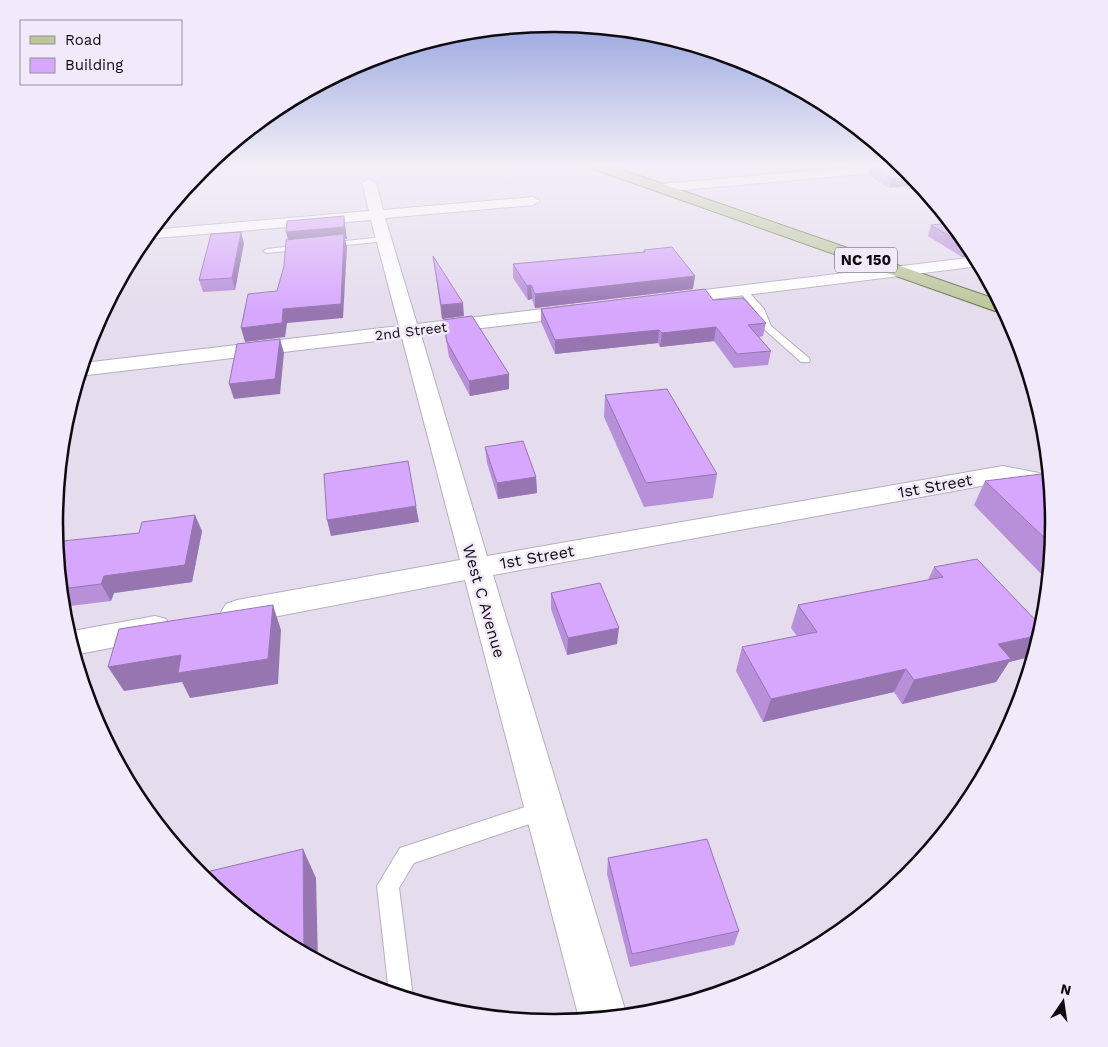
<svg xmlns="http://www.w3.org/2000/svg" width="1108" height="1047" font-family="'Work Sans',sans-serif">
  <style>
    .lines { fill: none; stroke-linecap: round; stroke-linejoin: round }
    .lane-casing { stroke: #b6aebe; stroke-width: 2 }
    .street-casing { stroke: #b6aebe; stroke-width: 2 }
    .primary-casing { stroke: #616d3e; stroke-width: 2 }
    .lane { fill: #fff; fill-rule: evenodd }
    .street { fill: #fff; fill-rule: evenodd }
    .primary { fill: #bbc79a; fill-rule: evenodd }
    .wall { fill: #b890da }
    .shaded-wall { fill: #9675b1 }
    .building { fill: #d6a7fd; stroke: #9675b1 }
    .labels { text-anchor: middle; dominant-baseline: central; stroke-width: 5; stroke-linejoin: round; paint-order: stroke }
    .far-street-label { font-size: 14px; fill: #0e0b10; stroke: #f2e9fa }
    .shield { fill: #f2e9fa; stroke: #524e56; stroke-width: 1 }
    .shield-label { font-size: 15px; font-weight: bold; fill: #0e0b10 }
    .street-label { font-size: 16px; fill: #0e0b10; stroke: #f2e9fa }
    .rim { fill: none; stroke: #0e0b10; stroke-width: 2.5 }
  </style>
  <rect width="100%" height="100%" fill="#e5dced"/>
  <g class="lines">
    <defs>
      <g id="lane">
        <path d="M 383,237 L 387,239 L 386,241 L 327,247 L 323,245 L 327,243 Z"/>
        <path d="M 303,245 L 307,247 L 306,249 L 267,253 L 263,251 L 267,249 Z"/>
        <path d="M 743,288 L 746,289 L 764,309 L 771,326 L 809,358 L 810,360 L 809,362 L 801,362 L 764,329 L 755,310 L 739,291 Z"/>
        <path d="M 543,801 L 550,803 L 553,810 L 550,817 L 414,863 L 399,888 L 413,997 L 412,1000 L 389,993 L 377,886 L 400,848 Z"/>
      </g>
      <g id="street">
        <path d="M 877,165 L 902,165 L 907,170 L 660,192 L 653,188 L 660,184 Z"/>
        <path d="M 369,179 L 376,183 L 383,210 L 533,197 L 540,201 L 533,205 L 385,218 L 417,324 L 577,305 L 584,307 L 586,311 L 584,315 L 577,317 L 421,335 L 487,556 L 1003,466 L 1049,475 L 1050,491 L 1003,482 L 493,575 L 627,1016 L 580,1021 L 579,1018 L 465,580 L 237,624 L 226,620 L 221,612 L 226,604 L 237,600 L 460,560 L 402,338 L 79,376 L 83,363 L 399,326 L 371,220 L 144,239 L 151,230 L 369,211 L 362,183 Z"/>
        <path d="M 976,257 L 980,266 L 672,304 L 666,303 L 663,299 L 666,295 L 672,294 Z"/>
        <path d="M 155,616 L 166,619 L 171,628 L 166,637 L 74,655 L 67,632 Z"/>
      </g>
      <path id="primary" d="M 589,165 L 608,165 L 998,300 L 1005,312 L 995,311 L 591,168 Z"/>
    </defs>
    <use href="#lane" class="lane-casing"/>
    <use href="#street" class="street-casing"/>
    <use href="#primary" class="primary-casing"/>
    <use href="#lane" class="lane"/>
    <use href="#street" class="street"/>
    <use href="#primary" class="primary"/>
  </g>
  <g class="wall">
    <path d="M 902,165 L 889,188 L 868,175 L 870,167 Z"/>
    <path d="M 931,225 L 970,246 L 975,256 L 962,257 L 928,236 Z"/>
    <path d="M 244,243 L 235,290 L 203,292 L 199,280 Z"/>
    <path d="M 644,250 L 693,289 L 535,308 L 532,299 L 528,300 L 513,278 L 513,264 L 643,252 Z"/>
    <path d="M 433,256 L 464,316 L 442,319 Z"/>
    <path d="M 713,300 L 766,323 L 763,336 L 759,337 L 771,351 L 768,365 L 734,368 L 714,341 L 660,347 L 658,343 L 555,354 L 541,322 L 541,309 Z"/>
    <path d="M 443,320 L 509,389 L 470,396 L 449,357 L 445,334 Z"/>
    <path d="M 605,395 L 717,474 L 713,498 L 644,507 L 604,417 Z"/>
    <path d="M 485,447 L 536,477 L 537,493 L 498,499 L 487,463 Z"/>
    <path d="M 985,481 L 1054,524 L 1048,581 L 974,505 Z"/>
    <path d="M 202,531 L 192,582 L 114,593 L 111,601 L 62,607 L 57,553 Z"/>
    <path d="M 934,567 L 1033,656 L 1009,662 L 996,682 L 902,704 L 894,692 L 763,722 L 736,671 L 742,647 L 797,636 L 791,628 L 798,605 L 928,580 Z"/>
    <path d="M 551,593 L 617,644 L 567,655 L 551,609 Z"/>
    <path d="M 608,858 L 739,931 L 734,945 L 630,967 L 607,874 Z"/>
  </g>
  <g class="shaded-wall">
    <path d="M 206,165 L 213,165 L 212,167 L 204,168 Z"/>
    <path d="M 913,177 L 919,185 L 889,188 L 892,179 Z"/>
    <path d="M 344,216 L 347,239 L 345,239 L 347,247 L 343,318 L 287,323 L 285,337 L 245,342 L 241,328 L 282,323 L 289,245 L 286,232 Z"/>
    <path d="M 241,232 L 244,243 L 235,290 L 232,278 Z"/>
    <path d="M 969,245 L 975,256 L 962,257 L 966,246 Z"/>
    <path d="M 695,276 L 693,289 L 535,308 L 535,294 Z"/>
    <path d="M 531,285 L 532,299 L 528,300 L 527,286 Z"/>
    <path d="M 463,303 L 464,316 L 442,319 L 441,305 Z"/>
    <path d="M 716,327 L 714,341 L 660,347 L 662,333 Z"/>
    <path d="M 659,330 L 658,343 L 555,354 L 555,340 Z"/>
    <path d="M 280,339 L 284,353 L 280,394 L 234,399 L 229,384 Z"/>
    <path d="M 509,374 L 509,389 L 470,396 L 469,381 Z"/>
    <path d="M 536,477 L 537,493 L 498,499 L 497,483 Z"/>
    <path d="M 416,506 L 419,522 L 331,536 L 327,520 Z"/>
    <path d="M 195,515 L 202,531 L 192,582 L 114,593 L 111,601 L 101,584 L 104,576 Z"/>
    <path d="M 273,605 L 281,630 L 278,684 L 190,698 L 182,682 L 124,691 L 108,667 Z"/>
    <path d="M 619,628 L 617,644 L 567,655 L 568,638 Z"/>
    <path d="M 1040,635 L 1033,656 L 1009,662 L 996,682 L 902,704 L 914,680 L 998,644 Z"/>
    <path d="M 906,669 L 894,692 L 763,722 L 771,699 Z"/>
    <path d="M 303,849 L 316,878 L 318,962 L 304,954 Z"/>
  </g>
  <g class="building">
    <path d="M 884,165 L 902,165 L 908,170 L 913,177 L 892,179 L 870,167 Z"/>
    <path d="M 344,216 L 344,227 L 286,232 L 287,221 Z"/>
    <path d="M 951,223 L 969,245 L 966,246 L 931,225 Z"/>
    <path d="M 241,232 L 232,278 L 199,280 L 211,234 Z"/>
    <path d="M 344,234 L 341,304 L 283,309 L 282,323 L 241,328 L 248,294 L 277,291 L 284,266 L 286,240 Z"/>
    <path d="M 672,247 L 695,276 L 535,294 L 531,285 L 527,286 L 513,264 L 645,252 L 644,250 Z"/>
    <path d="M 433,256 L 463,303 L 441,305 Z"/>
    <path d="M 705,289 L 713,300 L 743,298 L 766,323 L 748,325 L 771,351 L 737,354 L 716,327 L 662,333 L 659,330 L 555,340 L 541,309 Z"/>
    <path d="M 472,316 L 509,374 L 469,381 L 447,342 L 443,320 Z"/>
    <path d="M 280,339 L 275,379 L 229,384 L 237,344 Z"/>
    <path d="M 667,389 L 717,474 L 646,483 L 605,395 Z"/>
    <path d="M 523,441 L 536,477 L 497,483 L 485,447 Z"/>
    <path d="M 408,461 L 416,506 L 327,520 L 324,474 Z"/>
    <path d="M 1049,473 L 1054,524 L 1052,545 L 985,481 Z"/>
    <path d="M 195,515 L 185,565 L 104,576 L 101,584 L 61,589 L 57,553 L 63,541 L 139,533 L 142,522 Z"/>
    <path d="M 977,559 L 1042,627 L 1040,635 L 998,644 L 1011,659 L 914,680 L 906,669 L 771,699 L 742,647 L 817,632 L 798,605 L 943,577 L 934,567 Z"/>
    <path d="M 600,583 L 619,628 L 568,638 L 551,593 Z"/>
    <path d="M 273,605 L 268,659 L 178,673 L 181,655 L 108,667 L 119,629 Z"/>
    <path d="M 707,839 L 739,931 L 632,954 L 608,858 Z"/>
    <path d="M 303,849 L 304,954 L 276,939 L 200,877 L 198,874 Z"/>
  </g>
  <linearGradient id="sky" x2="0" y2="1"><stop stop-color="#8d9cdc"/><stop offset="0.53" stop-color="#f3eff7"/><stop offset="1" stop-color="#f3eff7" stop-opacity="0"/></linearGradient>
  <rect width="1108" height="312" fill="url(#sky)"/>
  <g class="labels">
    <g class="far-street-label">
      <text transform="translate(411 331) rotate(-7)">2nd Street</text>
    </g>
    <rect class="shield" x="835" y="247.5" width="62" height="25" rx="4"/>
    <g class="shield-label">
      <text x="866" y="260">NC 150</text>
    </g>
    <g class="street-label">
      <text transform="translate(935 486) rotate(-10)">1st Street</text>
      <text transform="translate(537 557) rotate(-10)">1st Street</text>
      <text transform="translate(484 601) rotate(74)">West C Avenue</text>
    </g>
  </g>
  <path d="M0 0H1108V1047H0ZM63 523a491 491 0 1 1 982 0a491 491 0 1 1-982 0Z" fill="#f2e9fa" fill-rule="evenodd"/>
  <path class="rim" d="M63 523a491 491 0 1 1 982 0a491 491 0 1 1-982 0Z"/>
  <rect x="20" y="20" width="162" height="65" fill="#f2e9fa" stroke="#97909c"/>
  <rect x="30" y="36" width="25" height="8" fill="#bbc79a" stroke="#97909c"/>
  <text x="65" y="45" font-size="15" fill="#0e0b10">Road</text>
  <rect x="30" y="58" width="25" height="15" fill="#d6a7fd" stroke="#97909c"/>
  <text x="65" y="70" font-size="15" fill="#0e0b10">Building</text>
  <g transform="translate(1063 1002) rotate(13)" stroke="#f2e9fa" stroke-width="4" paint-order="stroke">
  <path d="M0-4L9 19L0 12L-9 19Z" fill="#0e0b10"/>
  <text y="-8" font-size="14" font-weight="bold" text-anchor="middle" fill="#0e0b10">N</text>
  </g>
</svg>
